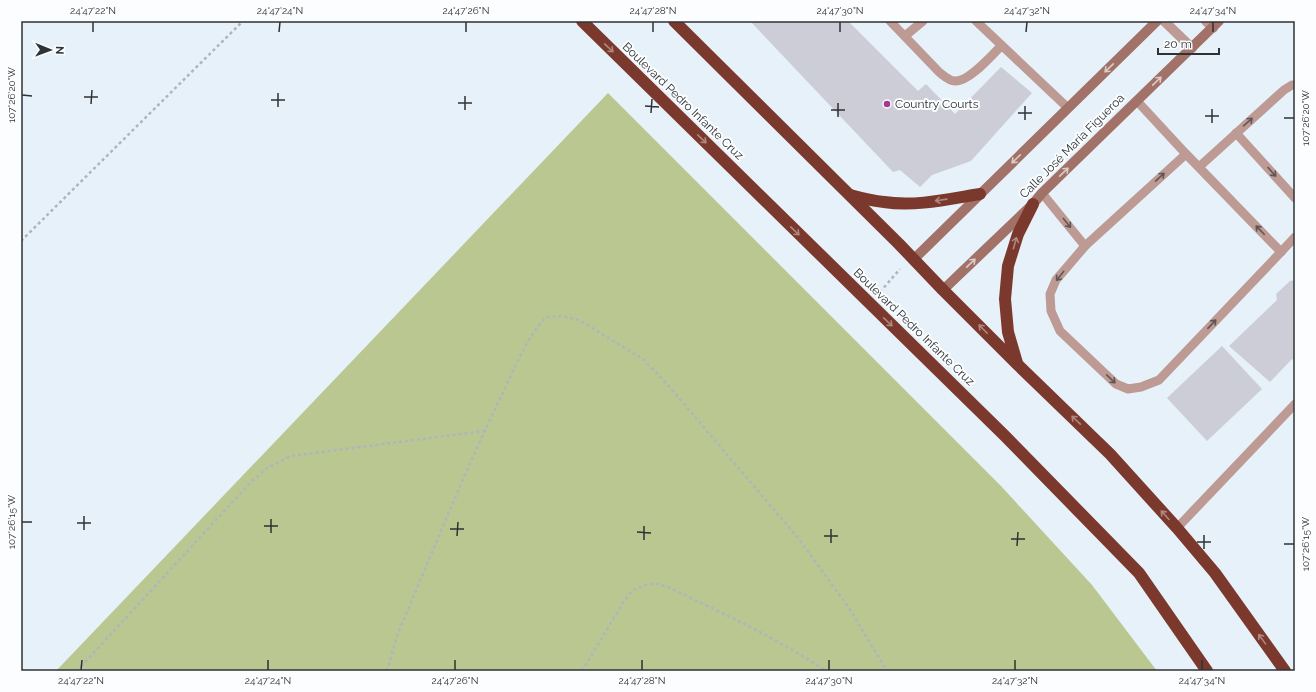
<svg xmlns="http://www.w3.org/2000/svg" width="1316" height="692" font-family="Raleway,sans-serif">
  <style>
    .green { fill: #bac790 }
    .building { fill: #cdcdd8 }
    .lines { fill: none; stroke-linecap: round; stroke-linejoin: round }
    .path { stroke: #aeb6bc; stroke-width: 2.5; stroke-dasharray: 3 3; stroke-linecap: butt }
    .lane { stroke: #bd9a93; stroke-width: 9 }
    .street { stroke: #bd9a93; stroke-width: 10 }
    .secondary { stroke: #a27167; stroke-width: 10 }
    .highway { stroke: #7b392d; stroke-width: 12 }
    .oneway { stroke: #ae8781 }
    .oneway2 { stroke: #dcccc9 }
    .oneway3 { stroke: #605656 }
    .ticks { fill: none; stroke: #2e3235; stroke-width: 1.5 }
    .poi-dot { fill: #a93690; stroke: #fbfdfe; stroke-width: 1.5 }
    .labels { text-anchor: middle; dominant-baseline: central; stroke-width: 4; stroke-linejoin: round; paint-order: stroke }
    .street-label { font-size: 12px; fill: #2e3235; stroke: #fbfdfe }
    .poi-label { font-size: 12px; fill: #2e3235; stroke: #fbfdfe; text-anchor: start }
    .neatline { fill: none; stroke: #2e3235; stroke-width: 1.5 }
    .ticks-label { font-size: 10px; text-anchor: middle; fill: #2e3235 }
  </style>
  <rect width="100%" height="100%" fill="#e7f1f9"/>
  <path class="green" d="M 608,93 L 1000,485 L 1092,585 L 1157,671 L 56,671 Z"/>
  <g class="building">
    <path d="M 750,21 L 848,21 L 918,91 L 926,84 L 955,114 L 1001,67 L 1032,93 L 971,161 L 932,175 L 920,187 L 900,170 L 893,172 Z"/>
    <path d="M 1295,280 L 1295,362 L 1292,359 L 1270,382 L 1229,346 L 1277,300 L 1276,294 L 1290,281 Z"/>
    <path d="M 1222,346 L 1262,389 L 1207,441 L 1167,398 Z"/>
  </g>
  <g class="lines">
    <g class="path">
      <path d="M 21,241 L 243,21"/>
      <path d="M 880,292 L 900,269"/>
      <path d="M 77,671 L 251,482 L 267,468 L 291,456 L 484,431"/>
      <path d="M 386,671 L 389,664 L 398,633 C 431,556 462,477 499,401 C 513,372 524,341 546,317 L 562,316 L 579,320 L 643,359 L 667,384 L 798,538 L 849,608 L 887,671"/>
      <path d="M 582,671 L 624,601 L 633,590 L 648,584 L 659,584 L 670,588 C 724,614 777,638 826,671"/>
    </g>
    <g class="lane">
      <path d="M 890,21 L 939,72 C 943,75 949,81 955,81 C 969,82 992,55 1001,46"/>
      <path d="M 976,21 L 1068,108"/>
      <path d="M 905,36 L 923,21"/>
      <path d="M 1236,133 L 1295,198"/>
      <path d="M 1199,167 L 1284,90 L 1292,85 L 1295,85"/>
      <path d="M 1042,193 L 1085,246 L 1186,154 L 1137,101"/>
      <path d="M 1085,246 L 1056,280 L 1050,294 L 1051,311 L 1060,331 L 1116,384 L 1128,389 L 1141,387 L 1159,380 L 1281,252 L 1186,154"/>
      <path d="M 1281,252 L 1295,237"/>
      <path d="M 1177,528 L 1295,404"/>
    </g>
    <g class="street">
      <path d="M 1164,21 L 1192,48"/>
      <path d="M 1206,21 L 1213,28"/>
    </g>
    <g class="secondary">
      <path d="M 914,259 L 1157,21"/>
      <path d="M 943,290 L 1033,204 L 1042,193 L 1219,21"/>
    </g>
    <g class="highway">
      <path d="M 582,21 L 1005,436 L 1139,573 L 1207,671"/>
      <path d="M 674,21 L 899,244 L 943,290 L 1017,364 L 1110,454 L 1177,528 L 1215,573 L 1285,671"/>
      <path d="M 850,195 C 861,198 873,201 884,202 C 915,207 949,199 980,194"/>
      <path d="M 1017,363 L 1008,332 L 1005,299 L 1008,266 L 1018,234 L 1033,204"/>
    </g>
  </g>
  <defs><path id="oneway-shaft" d="M-6 0H5M1.5-3L5.5 0L1.5 3" fill="none" stroke-width="1.6" stroke-linecap="round" stroke-linejoin="round"/></defs>
  <g class="oneway">
    <use href="#oneway-shaft" transform="translate(609 48) rotate(44)"/>
    <use href="#oneway-shaft" transform="translate(702 139) rotate(44)"/>
    <use href="#oneway-shaft" transform="translate(941 200) rotate(172)"/>
    <use href="#oneway-shaft" transform="translate(795 231) rotate(44)"/>
    <use href="#oneway-shaft" transform="translate(1015 243) rotate(-74)"/>
    <use href="#oneway-shaft" transform="translate(888 322) rotate(44)"/>
    <use href="#oneway-shaft" transform="translate(983 329) rotate(-135)"/>
    <use href="#oneway-shaft" transform="translate(1076 420) rotate(-136)"/>
    <use href="#oneway-shaft" transform="translate(1165 515) rotate(-132)"/>
    <use href="#oneway-shaft" transform="translate(1262 639) rotate(-126)"/>
  </g>
  <g class="oneway2">
    <use href="#oneway-shaft" transform="translate(1109 68) rotate(136)"/>
    <use href="#oneway-shaft" transform="translate(1157 81) rotate(-44)"/>
    <use href="#oneway-shaft" transform="translate(1016 159) rotate(136)"/>
    <use href="#oneway-shaft" transform="translate(1064 172) rotate(-44)"/>
    <use href="#oneway-shaft" transform="translate(971 263) rotate(-44)"/>
  </g>
  <g class="oneway3">
    <use href="#oneway-shaft" transform="translate(1248 122) rotate(-42)"/>
    <use href="#oneway-shaft" transform="translate(1272 172) rotate(48)"/>
    <use href="#oneway-shaft" transform="translate(1160 177) rotate(-43)"/>
    <use href="#oneway-shaft" transform="translate(1067 223) rotate(51)"/>
    <use href="#oneway-shaft" transform="translate(1260 230) rotate(-134)"/>
    <use href="#oneway-shaft" transform="translate(1060 276) rotate(129)"/>
    <use href="#oneway-shaft" transform="translate(1212 324) rotate(-47)"/>
    <use href="#oneway-shaft" transform="translate(1111 379) rotate(44)"/>
  </g>
  <path class="ticks" d="M 93,32 L 93,22M 279,32 L 280,22M 466,32 L 466,22M 653,32 L 653,22M 840,32 L 840,22M 1026,32 L 1027,22M 1213,32 L 1213,22M 22,95 L 32,96M 84,97 L 98,97M 271,100 L 285,100M 458,103 L 472,103M 91,104 L 92,90M 645,106 L 659,107M 278,107 L 278,93M 465,110 L 465,96M 831,110 L 845,110M 651,113 L 652,99M 1018,113 L 1032,113M 1205,116 L 1219,116M 838,117 L 838,103M 1284,118 L 1294,118M 1025,120 L 1025,106M 1212,123 L 1212,109M 22,522 L 32,522M 77,523 L 91,523M 264,526 L 278,526M 450,529 L 464,529M 84,530 L 84,516M 637,532 L 651,533M 271,533 L 271,519M 457,536 L 458,522M 824,536 L 838,536M 1011,539 L 1025,539M 644,540 L 644,526M 1197,542 L 1211,542M 831,543 L 831,529M 1284,544 L 1294,544M 1017,546 L 1018,532M 1204,549 L 1204,535M 81,670 L 82,660M 268,670 L 268,660M 455,670 L 455,660M 642,670 L 642,660M 829,670 L 829,660M 1015,670 L 1015,660M 1202,670 L 1202,660"/>
  <circle class="poi-dot" cx="887" cy="104" r="4"/>
  <g class="labels">
    <g class="street-label">
      <text transform="translate(683 101) rotate(44)">Boulevard Pedro Infante Cruz</text>
      <text transform="translate(1072 146) rotate(-45)">Calle José María Figueroa</text>
      <text transform="translate(914 327) rotate(44)">Boulevard Pedro Infante Cruz</text>
    </g>
    <g class="poi-label">
      <text x="895" y="104">Country Courts</text>
    </g>
  </g>
  <rect width="1316" height="692" fill="none" stroke="#fbfdfe" stroke-width="44"/>
  <g transform="translate(50 50) rotate(91)" stroke="#fbfdfe" stroke-width="3" paint-order="stroke">
  <path d="M0-3L7 15L0 10L-7 15Z" fill="#2e3235"/>
  <text y="-6" font-size="11" font-weight="bold" text-anchor="middle" fill="#2e3235">N</text>
  </g>
  <path d="M1158 48v6h61v-6" fill="none" stroke="#2e3235" stroke-width="2"/>
  <text x="1164" y="48" font-size="12" fill="#2e3235" stroke="#fbfdfe" stroke-width="3" paint-order="stroke">20 m</text>
  <rect x="22" y="22" width="1272" height="648" class="neatline"/>
  <g class="ticks-label">
    <text x="93" y="14">24°47'22"N</text>
    <text x="280" y="14">24°47'24"N</text>
    <text x="466" y="14">24°47'26"N</text>
    <text x="653" y="14">24°47'28"N</text>
    <text x="840" y="14">24°47'30"N</text>
    <text x="1027" y="14">24°47'32"N</text>
    <text x="1213" y="14">24°47'34"N</text>
    <text transform="translate(11 95) rotate(-90)" y="4">107°26'20"W</text>
    <text transform="translate(1305 118) rotate(-90)" y="4">107°26'20"W</text>
    <text transform="translate(11 522) rotate(-90)" y="4">107°26'15"W</text>
    <text transform="translate(1305 544) rotate(-90)" y="4">107°26'15"W</text>
    <text x="81" y="684">24°47'22"N</text>
    <text x="268" y="684">24°47'24"N</text>
    <text x="455" y="684">24°47'26"N</text>
    <text x="642" y="684">24°47'28"N</text>
    <text x="829" y="684">24°47'30"N</text>
    <text x="1015" y="684">24°47'32"N</text>
    <text x="1202" y="684">24°47'34"N</text>
  </g>
</svg>
